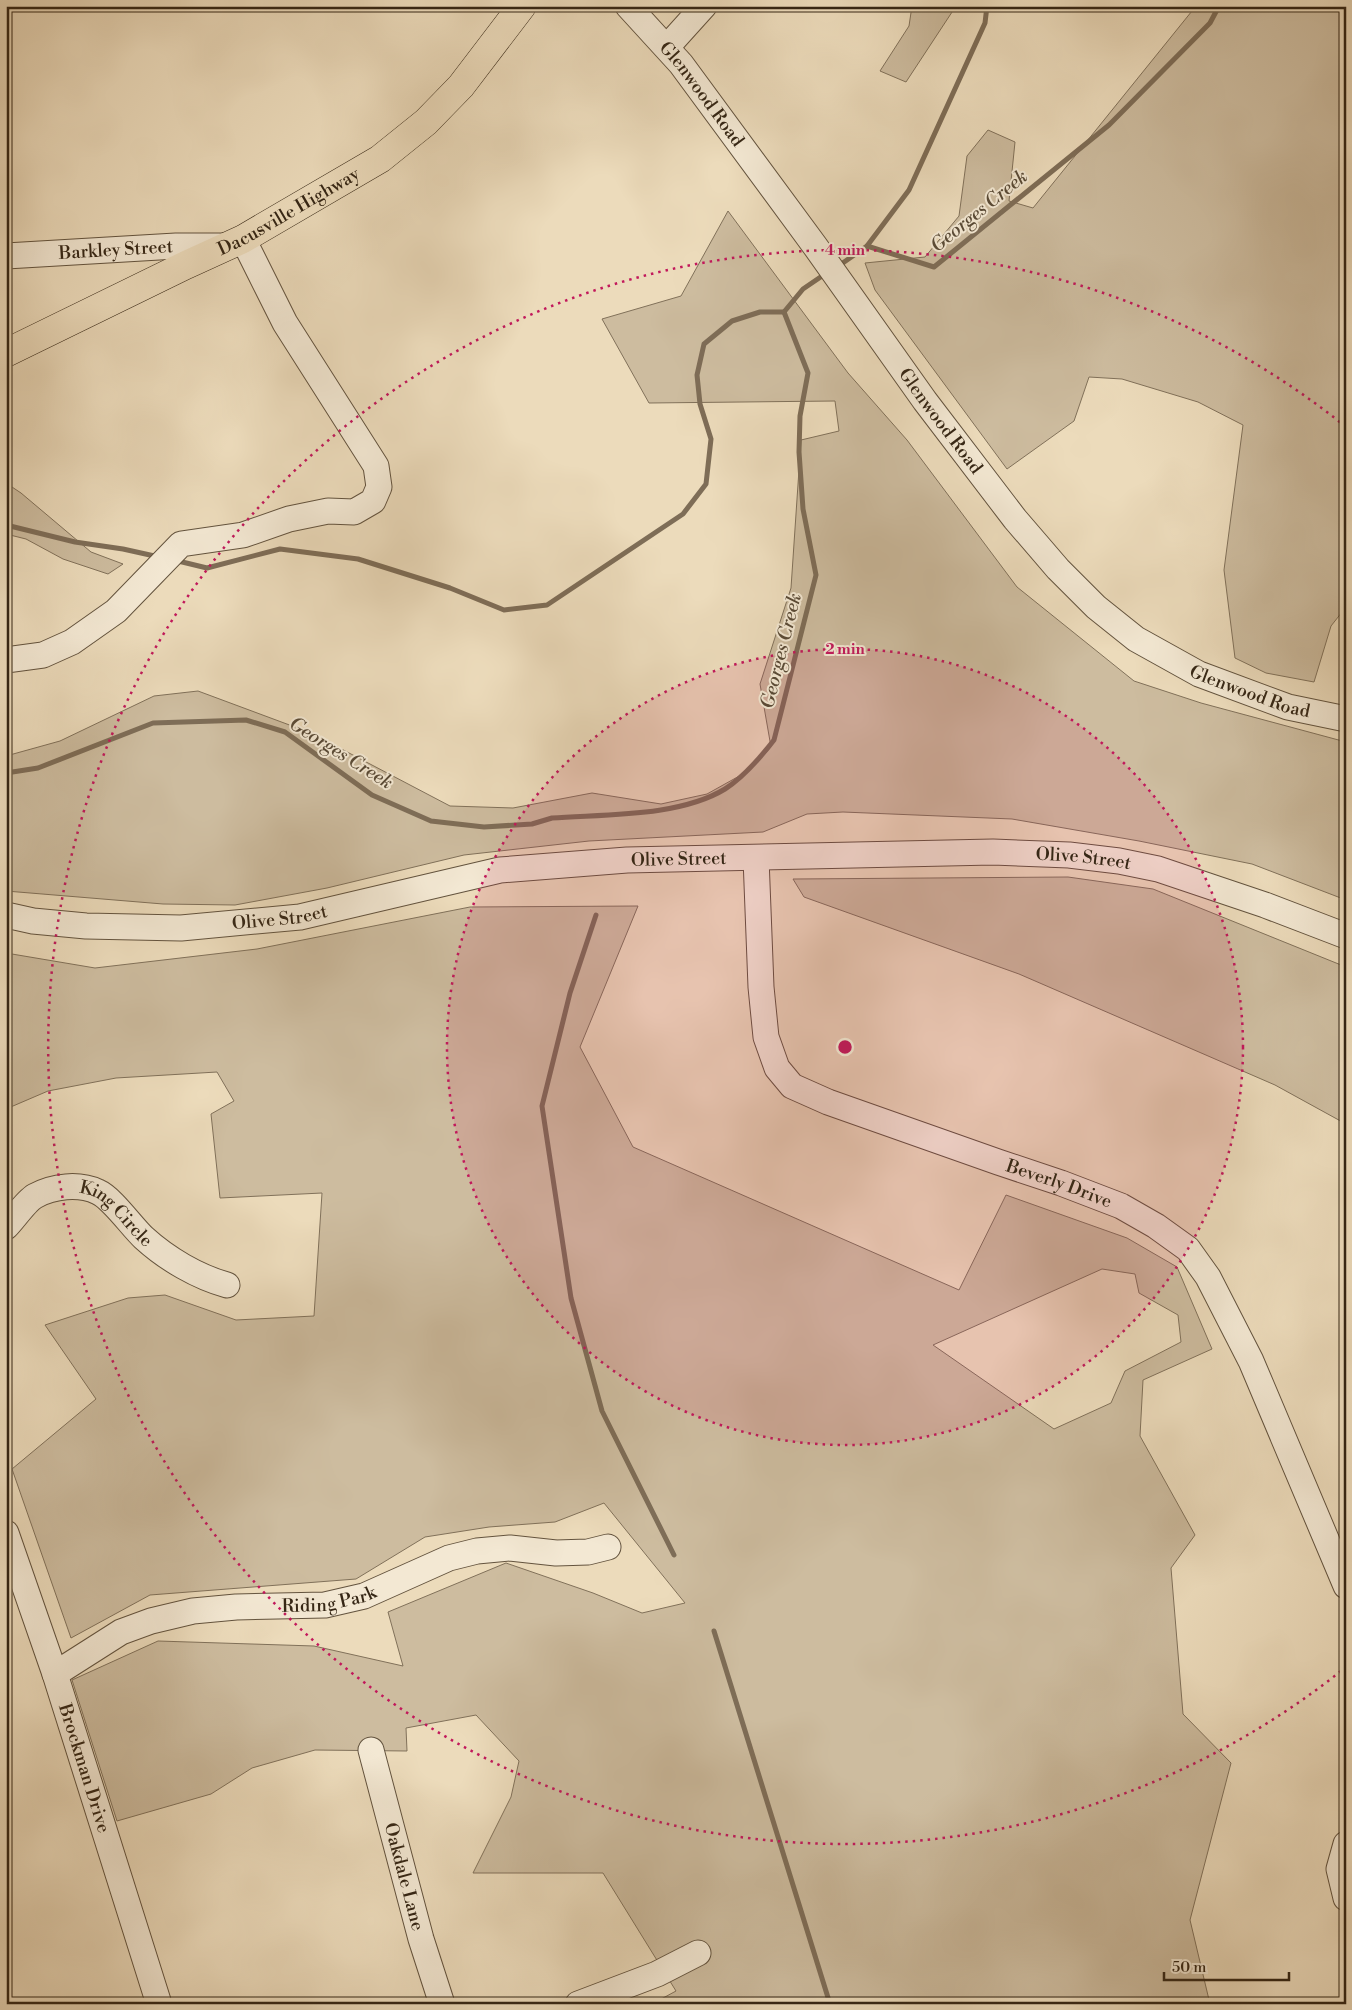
<svg xmlns="http://www.w3.org/2000/svg" width="1352" height="2010" font-family="'Libre Bodoni',serif">
  <style>
    .green { fill: #cdbc9f; stroke: #81715a; fill-rule: evenodd }
    .lines { fill: none; stroke-linecap: round; stroke-linejoin: round }
    .stream { stroke: #7e6d57; stroke-width: 5 }
    .minor-casing { stroke: #63533e; stroke-width: 27 }
    .major-casing { stroke: #352615; stroke-width: 29 }
    .minor { stroke: #f3e8d3; stroke-width: 25 }
    .major { stroke: #ecdbbb; stroke-width: 28 }
    .ring { fill: none; stroke: #c2185b; stroke-width: 2.5; stroke-dasharray: 2.5 5 }
    .labels { text-anchor: middle; dominant-baseline: central; stroke-width: 4; stroke-linejoin: round; paint-order: stroke }
    .street-label { font-size: 18px; fill: #352615; stroke: #f3e8d3 }
    .water-label { font-size: 19px; font-style: italic; fill: #594a36; stroke: #f3e8d3 }
    .centre { fill: #c2185b; stroke: #f3e8d3; stroke-width: 2.5 }
    .ring-label { font-size: 15px; text-anchor: middle; font-weight: bold; fill: #c2185b; stroke: #f3e8d3; stroke-width: 4; stroke-linejoin: round; paint-order: stroke }
  </style>
  <rect width="100%" height="100%" fill="#ecdbbb"/>
  <filter id="stains"><feTurbulence type="fractalNoise" baseFrequency=".004" numOctaves="4"/><feColorMatrix values="0 0 0 0 .2 0 0 0 0 .09 0 0 0 0 .02 0 0 0 .5 -.17"/></filter>
  <radialGradient id="worn" r=".72"><stop offset=".6" stop-color="#630" stop-opacity="0"/><stop offset="1" stop-color="#630" stop-opacity=".3"/></radialGradient>
  <g class="green">
    <path d="M 912,6 L 956,6 L 906,82 L 880,71 L 909,26 Z"/>
    <path d="M 1196,6 L 1346,6 L 1346,607 L 1331,626 L 1314,682 L 1266,673 L 1235,658 L 1224,570 L 1243,425 L 1198,402 L 1122,379 L 1089,377 L 1074,421 L 1007,469 L 875,290 L 865,263 L 925,257 L 959,216 L 967,156 L 988,130 L 1015,142 L 1009,201 L 1033,208 Z"/>
    <path d="M 728,211 L 848,373 L 907,440 L 1017,587 L 1134,681 L 1201,703 L 1346,742 L 1346,900 L 1252,864 L 1139,841 L 1012,819 L 843,812 L 807,814 L 763,832 L 589,841 L 464,855 L 327,888 L 235,905 L 163,904 L 6,891 L 6,756 L 60,741 L 154,696 L 198,691 L 311,733 L 450,806 L 513,808 L 592,793 L 661,804 L 707,794 L 750,770 L 771,747 L 760,684 L 791,588 L 801,440 L 839,431 L 835,401 L 649,403 L 602,319 L 681,296 Z"/>
    <path d="M 6,483 L 21,493 L 91,552 L 123,564 L 108,574 L 63,559 L 26,539 L 6,534 Z"/>
    <path d="M 1068,877 L 1153,889 L 1346,967 L 1346,1124 L 1275,1085 L 1019,974 L 804,897 L 793,879 Z"/>
    <path d="M 638,906 L 580,1047 L 633,1147 L 959,1290 L 1006,1195 L 1127,1238 L 1177,1267 L 1212,1349 L 1143,1380 L 1140,1436 L 1195,1535 L 1171,1568 L 1183,1714 L 1231,1763 L 1190,1920 L 1210,2004 L 652,2004 L 676,1991 L 603,1873 L 473,1873 L 511,1797 L 519,1761 L 476,1715 L 406,1728 L 407,1751 L 315,1750 L 252,1768 L 211,1794 L 117,1821 L 72,1680 L 158,1641 L 314,1646 L 403,1666 L 388,1612 L 506,1563 L 593,1593 L 642,1613 L 685,1603 L 604,1503 L 555,1522 L 489,1527 L 425,1537 L 356,1579 L 150,1595 L 71,1638 L 12,1469 L 96,1399 L 45,1325 L 128,1298 L 165,1295 L 236,1320 L 314,1316 L 322,1193 L 220,1198 L 211,1114 L 234,1101 L 217,1072 L 116,1078 L 48,1091 L 6,1109 L 6,953 L 95,968 L 257,949 L 470,907 ZM 1102,1269 L 1135,1274 L 1139,1293 L 1178,1315 L 1181,1342 L 1125,1371 L 1111,1403 L 1054,1429 L 933,1345 Z"/>
  </g>
  <g class="lines">
    <g class="stream">
      <path d="M 867,246 L 934,267 L 1109,125 L 1210,23 L 1219,6"/>
      <path d="M 837,267 L 867,246 L 909,190 L 985,23 L 987,6"/>
      <path d="M 784,312 L 803,289 L 825,274"/>
      <path d="M 6,525 L 75,542 L 123,549 L 159,557"/>
      <path d="M 174,560 L 207,568 L 280,549 L 358,559 L 450,588 L 504,610 L 547,605 L 683,514 L 706,484 L 711,439 L 700,404 L 697,375 L 704,344 L 732,321 L 760,312 L 784,312"/>
      <path d="M 6,773 L 38,768 L 153,723 L 246,720 L 285,732 L 372,795 L 431,821 L 484,827 L 532,824 L 552,818 C 605,814 679,817 725,789 C 744,777 760,758 774,740 L 816,575 L 803,509 L 799,452 L 800,416 L 808,373 L 784,312"/>
      <path d="M 596,915 L 570,993 L 542,1106 L 571,1298 L 602,1411 L 674,1555"/>
      <path d="M 714,1631 L 830,2004"/>
    </g>
    <defs>
      <g id="minor">
        <path id="s1" d="M 628,6 L 681,64 L 815,246 L 925,401 L 1015,519 L 1058,569 L 1096,607 L 1136,639 L 1199,674 L 1288,707 L 1346,719"/>
        <path d="M 667,47 L 704,6"/>
        <path id="s2" d="M 6,256 L 176,246 L 227,246"/>
        <path d="M 6,660 L 43,655 L 72,642 L 116,611 L 181,544 L 243,535 L 289,519 L 328,511 L 354,512 L 373,501 L 379,487 L 376,466 L 285,323 L 243,239"/>
        <path id="s3" d="M 756,858 L 761,987 L 766,1037 L 777,1068 L 792,1086 L 828,1102 L 998,1162 L 1061,1183 L 1121,1206 L 1156,1226 L 1188,1249 L 1208,1277 L 1251,1361 L 1346,1586"/>
        <path id="s4" d="M 6,915 L 33,921 L 86,926 L 181,928 L 300,917 L 500,870 L 627,860 L 993,852 L 1069,855 L 1119,861 L 1158,869 L 1265,905 L 1346,936"/>
        <path id="s5" d="M 6,1227 C 14,1219 26,1201 35,1196 C 53,1186 79,1183 98,1192 C 112,1198 132,1227 144,1238 C 167,1259 198,1277 227,1285"/>
        <path id="s6" d="M 6,1533 L 55,1674 L 159,2004"/>
        <path id="s7" d="M 55,1674 L 121,1632 L 151,1621 L 193,1611 L 236,1607 L 325,1605 L 364,1596 L 449,1558 L 477,1551 L 510,1548 L 556,1553 L 588,1552 L 608,1547"/>
        <path id="s8" d="M 371,1750 L 421,1939 L 442,2004"/>
        <path d="M 1346,1844 L 1339,1869 L 1346,1898"/>
        <path d="M 578,2004 L 657,1974 L 698,1953"/>
      </g>
      <g id="major">
        <path id="s9" d="M 6,353 L 186,265 L 243,239 L 380,159 L 426,122 L 461,86 L 522,6"/>
      </g>
    </defs>
    <use href="#minor" class="minor-casing"/>
    <use href="#major" class="major-casing"/>
    <use href="#minor" class="minor"/>
    <use href="#major" class="major"/>
  </g>
  <circle cx="845" cy="1047" r="398" fill="#c2185b" fill-opacity=".12"/>
  <g class="ring">
    <circle cx="845" cy="1047" r="398"/>
    <path d="M1341 1671A797 797 0 1 1 1341 423"/>
  </g>
  <g class="labels">
    <g class="street-label">
      <text stroke="none"><textPath href="#s1" startOffset="115">Glenwood Road</textPath></text>
      <text stroke="none"><textPath href="#s9" startOffset="316">Dacusville Highway</textPath></text>
      <text stroke="none"><textPath href="#s2" startOffset="110">Barkley Street</textPath></text>
      <text stroke="none"><textPath href="#s1" startOffset="520">Glenwood Road</textPath></text>
      <text stroke="none"><textPath href="#s1" startOffset="940">Glenwood Road</textPath></text>
      <text stroke="none"><textPath href="#s4" startOffset="680">Olive Street</textPath></text>
      <text stroke="none"><textPath href="#s4" startOffset="1085">Olive Street</textPath></text>
      <text stroke="none"><textPath href="#s4" startOffset="275">Olive Street</textPath></text>
      <text stroke="none"><textPath href="#s3" startOffset="520">Beverly Drive</textPath></text>
      <text stroke="none"><textPath href="#s5" startOffset="135">King Circle</textPath></text>
      <text stroke="none"><textPath href="#s7" startOffset="290">Riding Park</textPath></text>
      <text stroke="none"><textPath href="#s6" startOffset="248">Brockman Drive</textPath></text>
      <text stroke="none"><textPath href="#s8" startOffset="131">Oakdale Lane</textPath></text>
    </g>
    <g class="water-label">
      <text transform="translate(979 211) rotate(-39)">Georges Creek</text>
      <text transform="translate(781 651) rotate(-76)">Georges Creek</text>
      <text transform="translate(341 753) rotate(32)">Georges Creek</text>
    </g>
  </g>
  <circle cx="845" cy="1047" r="8" class="centre"/>
  <g class="ring-label">
    <text x="845" y="255">4 min</text>
    <text x="845" y="654">2 min</text>
  </g>
  <rect width="1352" height="2010" fill="none" stroke="#ecdbbb" stroke-width="25"/>
  <rect x="8" y="8" width="1337" height="1995" fill="none" stroke="#352615" stroke-width="2.5"/>
  <rect x="12" y="12" width="1327" height="1985" fill="none" stroke="#352615"/>
  <path d="M1164 1972v8h125v-8" fill="none" stroke="#352615" stroke-width="2.5"/>
  <text x="1172" y="1972" font-size="15" fill="#352615" stroke="#f3e8d3" stroke-width="4" paint-order="stroke">50 m</text>
  <rect width="100%" height="100%" filter="url(#stains)"/>
  <rect width="100%" height="100%" fill="url(#worn)"/>
</svg>
